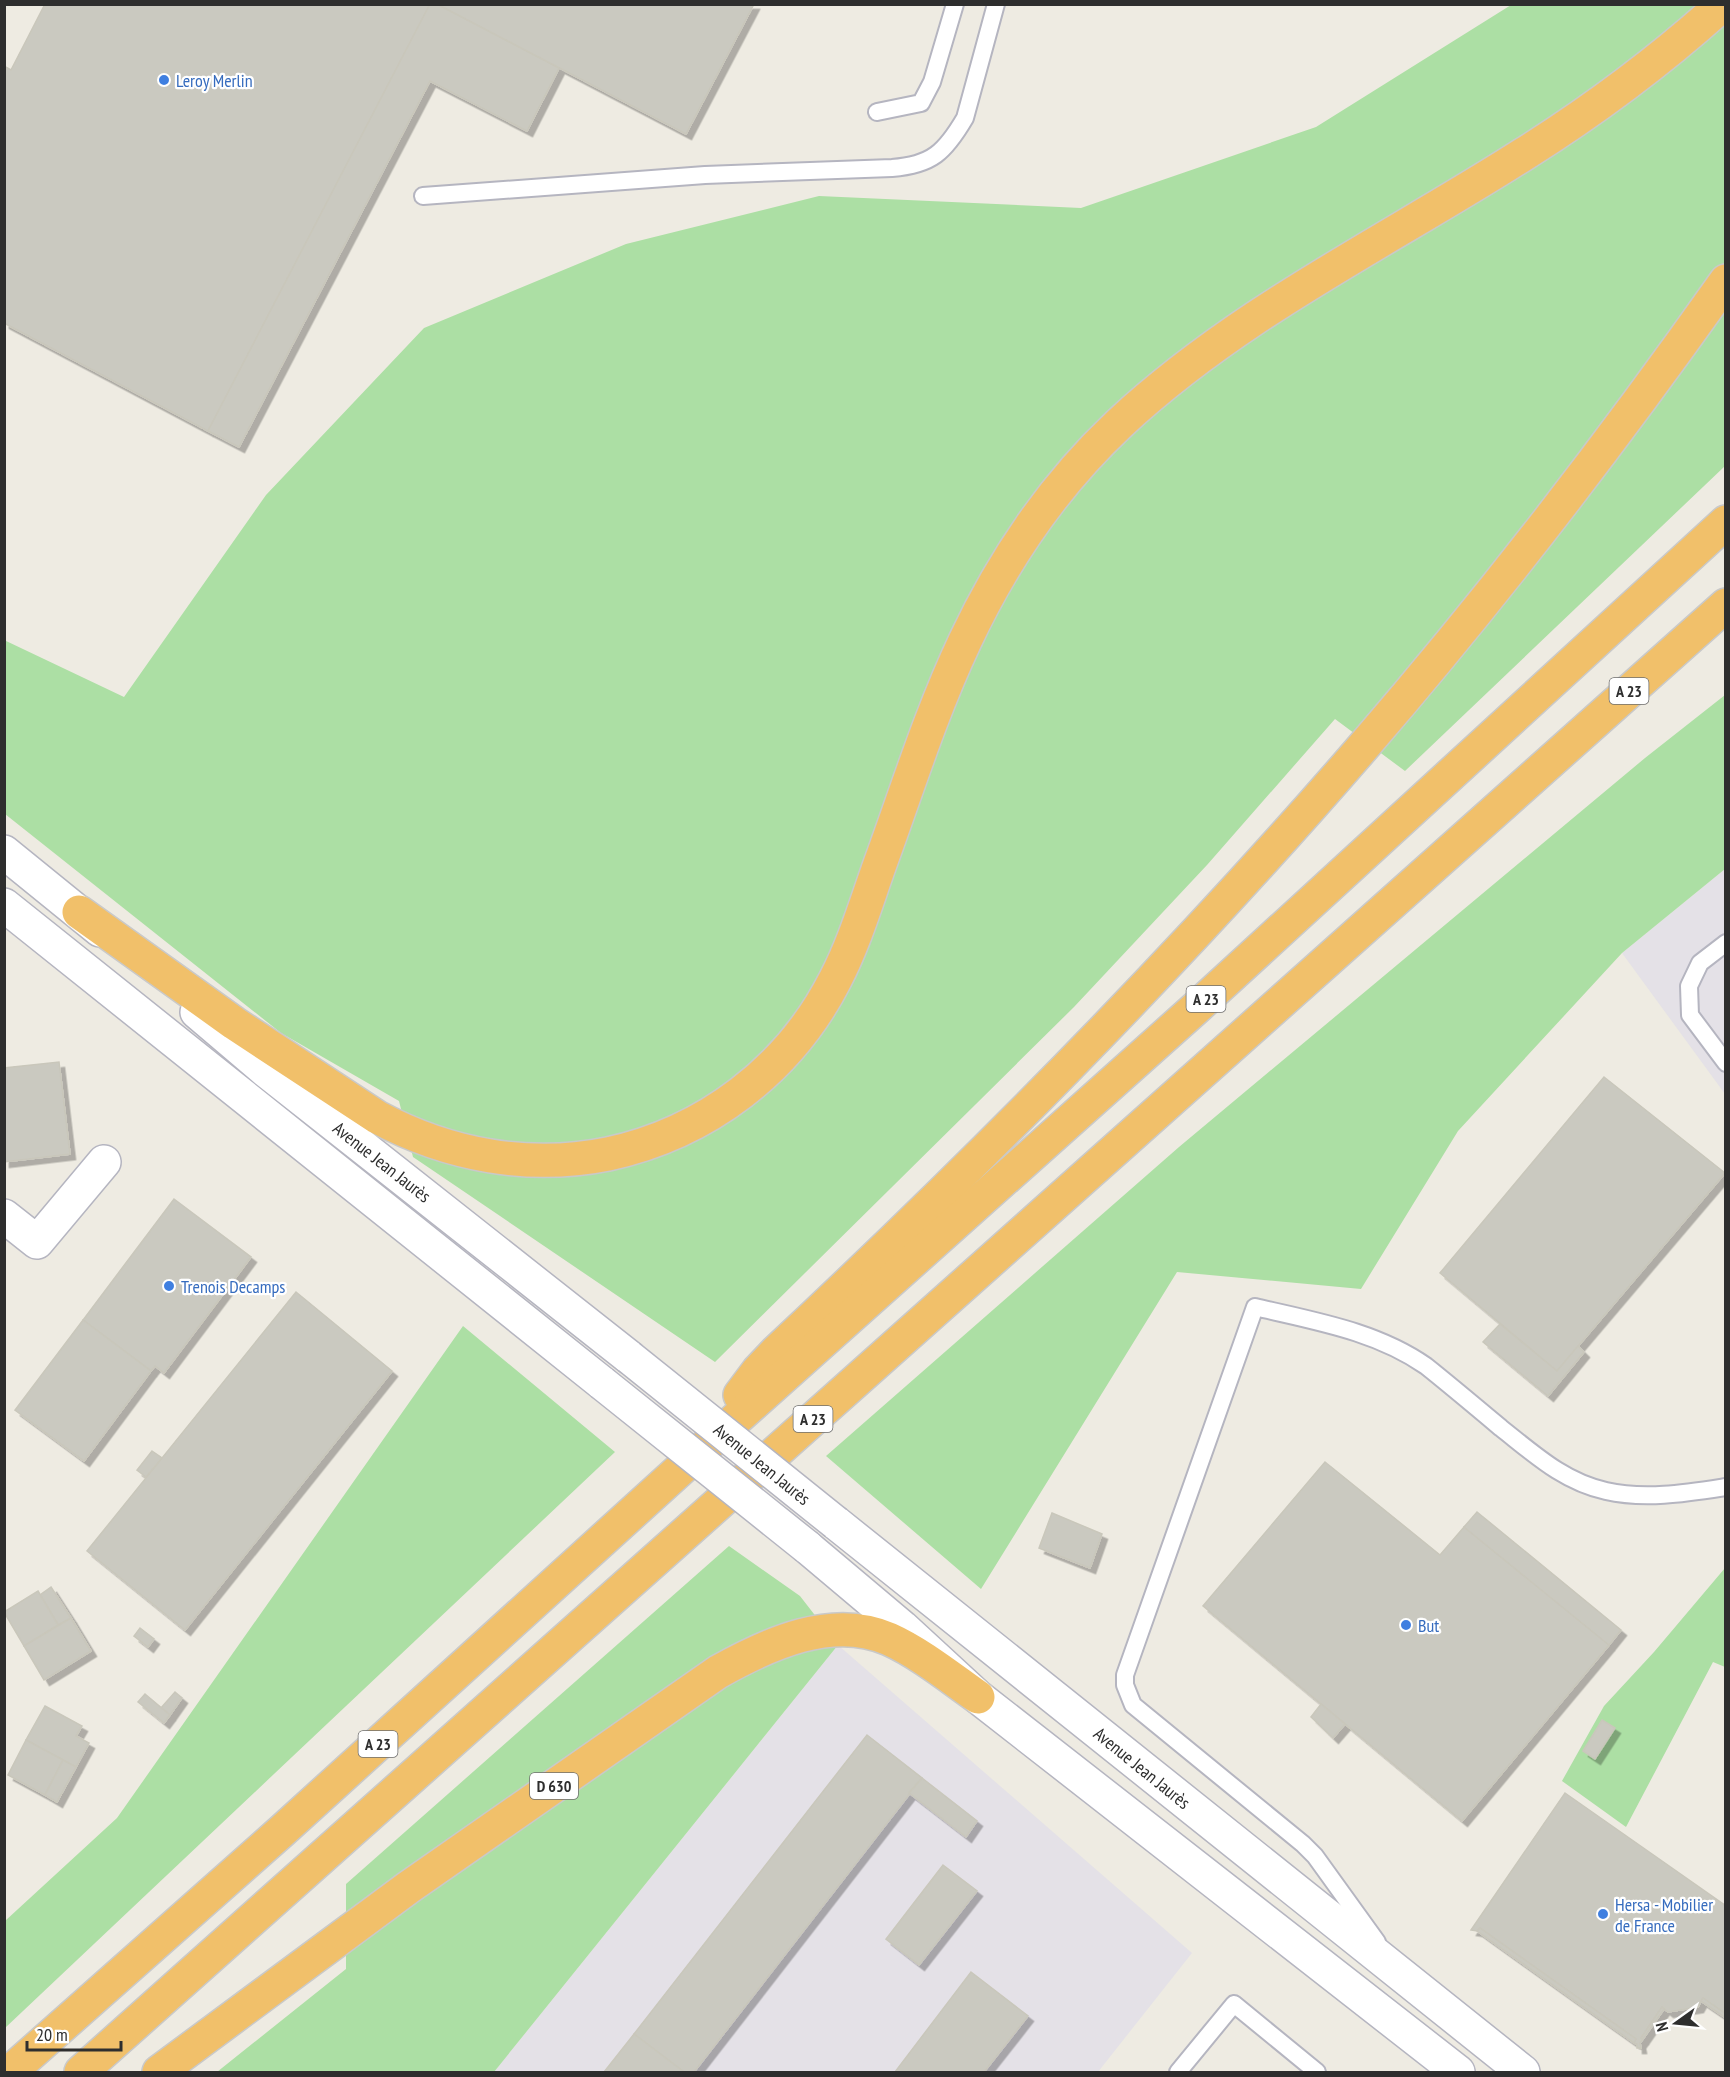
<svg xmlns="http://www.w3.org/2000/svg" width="1730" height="2077" font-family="'PT Sans Narrow',sans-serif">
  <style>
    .industrial { fill: #e4e1e7 }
    .green { fill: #acdfa4 }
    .building { fill: #cac9c0; stroke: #c9c7bb; stroke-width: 1.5; filter: url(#shadow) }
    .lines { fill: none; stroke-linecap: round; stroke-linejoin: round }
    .lane-casing { stroke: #b5b5c0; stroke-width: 20 }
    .street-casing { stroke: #b5b5c0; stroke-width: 36 }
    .secondary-casing { stroke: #b5b5c0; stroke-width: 36 }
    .highway-casing { stroke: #c9c9c9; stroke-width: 36 }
    .lane { stroke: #fff; stroke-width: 16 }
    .street { stroke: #fff; stroke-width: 33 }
    .secondary { stroke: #fff; stroke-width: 33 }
    .highway { stroke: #f1c06a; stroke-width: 33 }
    .secondary-bridge-casing { stroke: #b5b5c0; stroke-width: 36; stroke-linecap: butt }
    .secondary-bridge { stroke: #fff; stroke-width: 33 }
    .shop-dot { fill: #3f7fe0; stroke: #fff; stroke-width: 2 }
    .labels { text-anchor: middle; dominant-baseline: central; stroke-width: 4.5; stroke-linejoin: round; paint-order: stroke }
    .shield { fill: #fff; stroke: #6d6d6d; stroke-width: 1.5 }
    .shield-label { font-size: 16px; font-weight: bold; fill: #2e2e2e }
    .shop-label { font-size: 18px; fill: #366cbe; stroke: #fff; text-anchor: start }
    .street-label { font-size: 18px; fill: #2e2e2e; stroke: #fff }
  </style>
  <defs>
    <filter id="shadow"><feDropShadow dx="5.5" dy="5.5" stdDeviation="0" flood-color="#0004"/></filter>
  </defs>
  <rect width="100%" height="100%" fill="#eeebe2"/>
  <g class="industrial">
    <path d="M 1725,869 L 1725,1094 L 1622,953 Z"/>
    <path d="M 838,1645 L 1192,1953 L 1098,2072 L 494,2072 Z"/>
  </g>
  <g class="green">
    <path d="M 1511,5 L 1725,5 L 1725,466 L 1405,771 L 1335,719 L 1207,865 L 1074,1007 L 715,1362 L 413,1157 L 399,1101 L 281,1033 L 5,814 L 4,640 L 124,697 L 266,495 L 424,328 L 626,244 L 819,196 L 1081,208 L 1316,127 Z"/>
    <path d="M 1725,695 L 1725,869 L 1622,953 L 1458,1131 L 1361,1289 L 1177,1272 L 981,1589 L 826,1456 L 1179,1147 L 1645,758 Z"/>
    <path d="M 463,1326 L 615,1452 L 5,2028 L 5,1921 L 117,1818 Z"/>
    <path d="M 729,1546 L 800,1596 L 838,1645 L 494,2072 L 217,2072 L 346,1969 L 346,1884 Z"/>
    <path d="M 1725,1568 L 1725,1667 L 1713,1662 L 1626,1827 L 1562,1781 L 1604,1706 L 1654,1652 Z"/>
  </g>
  <g class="building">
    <path d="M 45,4 L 430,4 L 208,431 L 4,323 L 4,66 L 11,70 Z"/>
    <path d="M 430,4 L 437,4 L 559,68 L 527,131 L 430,81 L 239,447 L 208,431 Z"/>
    <path d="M 437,4 L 754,4 L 686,134 Z"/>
    <path d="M 59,1062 L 70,1154 L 4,1162 L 4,1068 Z"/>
    <path d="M 1604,1077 L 1725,1173 L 1557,1371 L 1440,1273 Z"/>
    <path d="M 174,1199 L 251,1257 L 164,1373 L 155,1366 L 151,1371 L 83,1320 Z"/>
    <path d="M 296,1292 L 392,1371 L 185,1630 L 87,1551 Z"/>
    <path d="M 83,1320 L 151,1371 L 84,1461 L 15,1410 Z"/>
    <path d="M 1500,1324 L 1557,1371 L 1578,1346 L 1584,1352 L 1548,1396 L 1483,1342 Z"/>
    <path d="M 152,1451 L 162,1458 L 146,1477 L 137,1470 Z"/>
    <path d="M 1325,1462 L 1440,1555 L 1464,1527 L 1609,1645 L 1462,1821 L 1203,1606 Z"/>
    <path d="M 1477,1512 L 1621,1630 L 1609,1645 L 1464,1527 Z"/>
    <path d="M 1052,1513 L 1102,1534 L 1090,1568 L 1039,1548 Z"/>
    <path d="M 51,1587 L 71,1618 L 58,1625 L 40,1595 Z"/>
    <path d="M 38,1591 L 58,1625 L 24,1646 L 4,1612 Z"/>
    <path d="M 71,1618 L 91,1651 L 44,1680 L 24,1646 Z"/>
    <path d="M 140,1628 L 154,1639 L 148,1647 L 134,1636 Z"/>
    <path d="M 175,1692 L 182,1698 L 170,1715 L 161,1708 Z"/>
    <path d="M 145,1694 L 170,1715 L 164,1723 L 138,1702 Z"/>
    <path d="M 1321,1704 L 1345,1724 L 1333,1738 L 1311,1717 Z"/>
    <path d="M 45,1706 L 82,1726 L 76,1736 L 89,1743 L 76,1767 L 26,1740 Z"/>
    <path d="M 1602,1720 L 1615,1728 L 1595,1759 L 1583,1751 Z"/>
    <path d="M 867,1735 L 922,1778 L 694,2072 L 684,2072 L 634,2034 Z"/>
    <path d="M 26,1740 L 63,1760 L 45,1795 L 8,1775 Z"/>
    <path d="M 63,1760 L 76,1767 L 57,1802 L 45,1795 Z"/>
    <path d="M 922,1778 L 977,1821 L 966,1837 L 909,1793 Z"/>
    <path d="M 1565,1793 L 1726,1906 L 1726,2014 L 1703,1998 L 1698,2007 L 1668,2012 L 1662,2007 L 1641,2038 L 1643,2039 L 1640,2043 L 1641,2048 L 1637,2048 L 1637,2044 L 1634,2043 L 1636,2039 L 1480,1928 L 1477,1931 L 1471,1930 Z"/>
    <path d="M 943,1865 L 977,1891 L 919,1965 L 886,1939 Z"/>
    <path d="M 1480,1928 L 1636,2039 L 1634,2043 L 1477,1931 Z"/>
    <path d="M 971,1972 L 1028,2016 L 984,2072 L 895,2072 Z"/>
    <path d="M 1703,1998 L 1726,2014 L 1726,2018 L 1701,2001 Z"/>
    <path d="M 1662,2007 L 1664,2009 L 1643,2039 L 1641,2038 Z"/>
    <path d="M 634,2034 L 684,2072 L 604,2072 Z"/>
  </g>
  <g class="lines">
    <defs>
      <g id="lane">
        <path d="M 877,112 L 921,103 L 932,82 L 955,4"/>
        <path d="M 423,196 L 705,175 L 892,168 C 932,165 945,152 965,118 L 996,4"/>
        <path d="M 1726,943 L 1700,963 L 1689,986 L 1690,1015 L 1726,1063"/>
        <path d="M 1377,1942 L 1315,1856 L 1303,1844 L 1133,1705 L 1125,1685 L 1125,1675 L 1255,1307 C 1314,1321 1376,1331 1426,1366 C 1451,1386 1476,1407 1501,1428 C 1534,1454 1564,1482 1606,1491 C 1645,1500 1687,1493 1726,1487"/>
        <path d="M 1178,2072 L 1234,2004 L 1317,2072"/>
      </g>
      <path id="street" d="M 4,1216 L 37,1242 L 104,1162"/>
      <g id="secondary">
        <path d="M 4,852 L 100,930"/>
        <path d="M 4,905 L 602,1383"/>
        <path d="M 197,1012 L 264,1069 L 629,1357"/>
        <path d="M 836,1523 L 1523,2072"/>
        <path d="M 807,1547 L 902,1627 L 978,1697 L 1458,2072"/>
      </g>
      <g id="highway">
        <path d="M 79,912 L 234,1023 L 377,1117 C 448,1155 528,1170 608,1154 C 706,1133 789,1070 835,980 C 854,944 866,903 880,864 C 907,790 931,713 965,641 C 1003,560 1054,485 1119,424 C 1239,312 1388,241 1524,154 C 1594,110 1661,60 1723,4"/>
        <path d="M 740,1395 L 758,1371 L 776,1352 C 981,1160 1179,960 1363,747 C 1492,598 1612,442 1726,281"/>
        <path d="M 10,2072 L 283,1830 L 717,1436 L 1197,1007 L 1726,522"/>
        <path d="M 81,2072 L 1726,605"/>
        <path d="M 159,2072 L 409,1887 L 718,1672 C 768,1644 832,1614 889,1639 C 920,1653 951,1678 978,1697"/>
      </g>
    </defs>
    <use href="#lane" class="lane-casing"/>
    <use href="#street" class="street-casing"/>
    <use href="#secondary" class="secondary-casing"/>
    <use href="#highway" class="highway-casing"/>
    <use href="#lane" class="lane"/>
    <use href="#street" class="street"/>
    <use href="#secondary" class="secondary"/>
    <use href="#highway" class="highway"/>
    <defs>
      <g id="secondary-bridge">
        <path d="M 629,1357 L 836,1523"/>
        <path d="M 602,1383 L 807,1547"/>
      </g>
    </defs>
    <use href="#secondary-bridge" class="secondary-bridge-casing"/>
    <use href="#secondary-bridge" class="secondary-bridge"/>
  </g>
  <g class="shop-dot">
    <circle cx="164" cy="80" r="6"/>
    <circle cx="169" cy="1286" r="6"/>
    <circle cx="1406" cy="1625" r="6"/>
    <circle cx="1603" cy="1914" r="6"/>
  </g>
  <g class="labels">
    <g class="shield">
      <rect x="1609.5" y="678" width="39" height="26" rx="4.5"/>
      <rect x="1186.5" y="986" width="39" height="26" rx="4.5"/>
      <rect x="793.5" y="1406" width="39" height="26" rx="4.5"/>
      <rect x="358.5" y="1731" width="39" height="26" rx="4.5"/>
      <rect x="530" y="1773" width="48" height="26" rx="4.5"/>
    </g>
    <g class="shield-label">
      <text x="1629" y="691">A 23</text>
      <text x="1206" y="999">A 23</text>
      <text x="813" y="1419">A 23</text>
      <text x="378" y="1744">A 23</text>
      <text x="554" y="1786">D 630</text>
    </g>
    <g class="shop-label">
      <text x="176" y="80">Leroy Merlin</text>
      <text x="181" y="1286">Trenois Decamps</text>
      <text x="1418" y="1625">But</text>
      <text x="1615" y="1904">Hersa - Mobilier<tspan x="1615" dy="21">de France</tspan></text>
    </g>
    <g class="street-label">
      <text transform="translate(382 1162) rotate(38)">Avenue Jean Jaurès</text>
      <text transform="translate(762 1464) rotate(39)">Avenue Jean Jaurès</text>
      <text transform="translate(1142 1768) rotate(39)">Avenue Jean Jaurès</text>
    </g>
  </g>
  <rect width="1730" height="2077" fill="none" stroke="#2e2e2e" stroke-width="12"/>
  <g transform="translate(1676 2023) rotate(255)" stroke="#ffffff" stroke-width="4.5" paint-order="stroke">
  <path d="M0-4.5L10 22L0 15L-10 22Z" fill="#2e2e2e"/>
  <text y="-9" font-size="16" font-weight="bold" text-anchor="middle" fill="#2e2e2e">N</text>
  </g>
  <path d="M27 2041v9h94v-9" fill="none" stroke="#2e2e2e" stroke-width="3"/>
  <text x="36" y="2041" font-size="18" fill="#2e2e2e" stroke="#ffffff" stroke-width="4.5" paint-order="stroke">20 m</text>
</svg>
